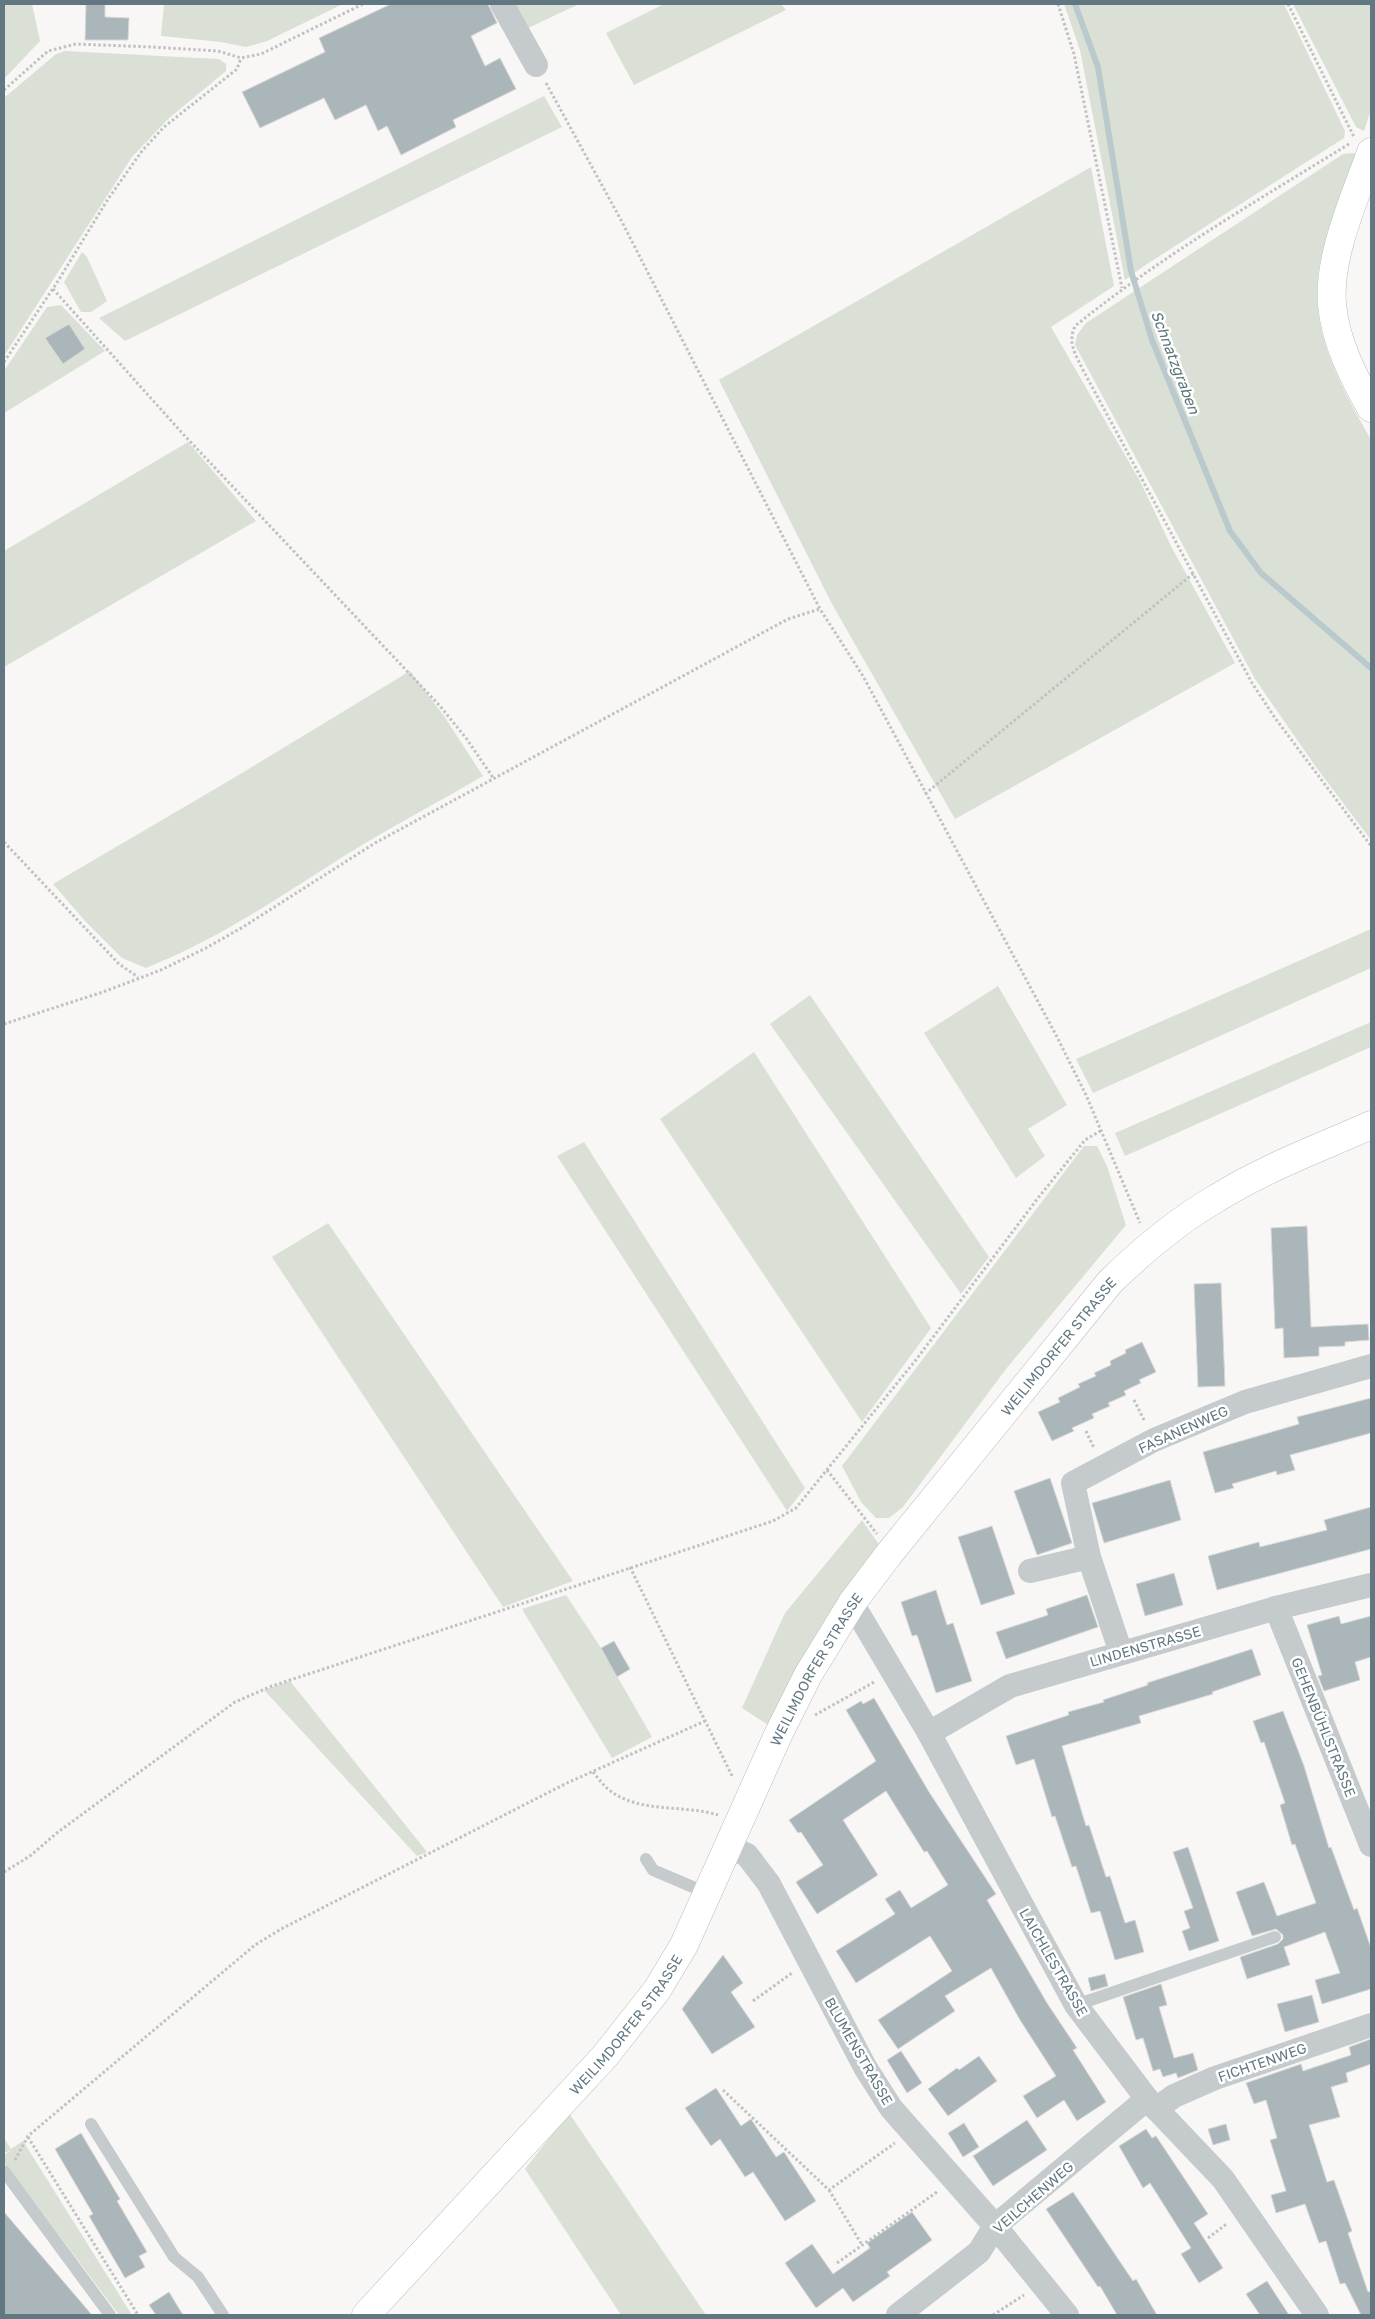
<svg xmlns="http://www.w3.org/2000/svg" width="1375" height="2319" font-family="'Golos Text',sans-serif">
  <style>
    .green { fill: #dae0d5 }
    .lines { fill: none; stroke-linecap: round; stroke-linejoin: round }
    .stream { stroke: #bacacc; stroke-width: 6 }
    .building { fill: #abb6ba; stroke: #d9d9d7 }
    .secondary-casing { stroke: #b7bec1; stroke-width: 29 }
    .path { stroke: #bec2c3; stroke-width: 3; stroke-dasharray: 2.5 2.5; stroke-linecap: butt }
    .service { stroke: #c5cacd; stroke-width: 12 }
    .minor { stroke: #c5cacd; stroke-width: 24 }
    .secondary { stroke: #fff; stroke-width: 28 }
    .labels { text-anchor: middle; dominant-baseline: central; stroke-width: 5; stroke-linejoin: round; paint-order: stroke }
    .street-label { font-size: 14px; fill: #617782; stroke: #fff }
    .water-label { font-size: 15px; font-style: italic; fill: #5b777c; stroke: #fff }
  </style>
  <rect width="100%" height="100%" fill="#f8f7f5"/>
  <g class="green">
    <path d="M 4,4 L 32,4 L 40,41 L 4,79 Z"/>
    <path d="M 164,4 L 343,4 L 267,41 L 246,47 L 221,42 L 161,36 Z"/>
    <path d="M 512,4 L 579,4 L 524,30 Z"/>
    <path d="M 664,4 L 781,4 L 786,10 L 634,85 L 606,33 Z"/>
    <path d="M 1064,4 L 1284,4 L 1345,131 L 1344,138 L 1144,266 L 1125,280 L 1080,50 Z"/>
    <path d="M 1293,4 L 1371,4 L 1371,110 L 1364,131 L 1356,127 Z"/>
    <path d="M 65,51 L 219,59 L 226,64 L 226,71 L 168,119 L 132,157 L 4,356 L 4,98 L 56,54 Z"/>
    <path d="M 544,96 L 562,127 L 125,341 L 99,318 Z"/>
    <path d="M 1353,153 L 1359,154 C 1350,178 1342,202 1333,226 C 1327,242 1319,259 1318,277 C 1311,336 1344,391 1371,440 L 1371,840 L 1316,767 L 1255,679 L 1075,345 L 1077,335 L 1086,323 L 1343,154 Z"/>
    <path d="M 1091,167 L 1114,286 L 1051,327 L 1140,481 L 1172,548 L 1235,663 L 955,819 L 832,604 L 719,380 Z"/>
    <path d="M 82,252 L 87,257 L 107,301 L 91,312 L 81,312 L 64,282 Z"/>
    <path d="M 61,305 L 105,351 L 4,413 L 4,371 L 47,307 Z"/>
    <path d="M 188,442 L 256,521 L 4,667 L 4,551 Z"/>
    <path d="M 410,671 L 444,716 L 483,776 C 437,803 389,828 344,856 C 278,898 219,939 146,968 L 122,958 L 86,922 L 53,884 L 237,776 Z"/>
    <path d="M 1371,929 L 1371,968 L 1093,1093 L 1076,1059 Z"/>
    <path d="M 998,986 L 1067,1105 L 1028,1129 L 1045,1156 L 1016,1178 L 924,1033 Z"/>
    <path d="M 810,995 L 989,1257 L 961,1294 L 770,1024 Z"/>
    <path d="M 1371,1022 L 1371,1047 L 1125,1156 L 1115,1133 Z"/>
    <path d="M 754,1052 L 931,1328 L 862,1422 L 660,1119 Z"/>
    <path d="M 584,1142 L 805,1488 L 787,1511 L 557,1156 Z"/>
    <path d="M 1084,1146 L 1097,1146 L 1107,1166 L 1126,1225 L 1006,1369 L 903,1507 L 889,1518 L 876,1518 L 861,1502 L 842,1466 Z"/>
    <path d="M 328,1223 L 573,1581 L 503,1607 L 272,1257 Z"/>
    <path d="M 862,1520 L 880,1546 L 770,1726 L 742,1708 L 785,1613 Z"/>
    <path d="M 566,1595 L 601,1648 L 652,1737 L 612,1758 L 522,1609 Z"/>
    <path d="M 290,1681 L 427,1852 L 417,1856 L 264,1690 Z"/>
    <path d="M 569,2113 L 706,2315 L 621,2315 L 525,2169 Z"/>
    <path d="M 4,2138 L 11,2149 L 23,2141 L 132,2315 L 119,2315 L 4,2162 L 4,2155 L 11,2150 L 4,2153 Z"/>
  </g>
  <g class="lines">
    <path class="stream" d="M 1075,4 L 1098,67 L 1131,271 L 1152,340 L 1230,531 L 1261,573 L 1371,668"/>
  </g>
  <g class="building">
    <path d="M 86,4 L 105,4 L 105,17 L 129,18 L 128,40 L 85,40 Z"/>
    <path d="M 391,4 L 488,4 L 497,23 L 471,36 L 485,66 L 500,58 L 516,89 L 453,120 L 456,127 L 401,155 L 387,126 L 378,131 L 366,105 L 335,120 L 324,98 L 260,128 L 242,92 L 325,52 L 319,38 Z"/>
    <path d="M 69,324 L 85,349 L 63,364 L 45,338 Z"/>
    <path d="M 1307,1226 L 1311,1327 L 1368,1324 L 1369,1340 L 1345,1342 L 1345,1346 L 1319,1347 L 1319,1356 L 1284,1358 L 1283,1328 L 1275,1329 L 1271,1228 Z"/>
    <path d="M 1221,1283 L 1225,1386 L 1198,1387 L 1194,1284 Z"/>
    <path d="M 1142,1342 L 1156,1372 L 1139,1380 L 1141,1383 L 1124,1391 L 1126,1395 L 1108,1403 L 1110,1406 L 1092,1414 L 1094,1418 L 1072,1428 L 1074,1431 L 1052,1441 L 1038,1412 L 1060,1402 L 1058,1398 L 1080,1387 L 1078,1384 L 1096,1376 L 1094,1373 L 1111,1365 L 1110,1361 L 1126,1353 L 1125,1350 Z"/>
    <path d="M 1371,1398 L 1371,1433 L 1290,1455 L 1295,1470 L 1277,1475 L 1276,1471 L 1232,1484 L 1234,1488 L 1215,1493 L 1203,1452 L 1299,1424 L 1297,1417 Z"/>
    <path d="M 1050,1478 L 1072,1543 L 1037,1555 L 1014,1491 Z"/>
    <path d="M 1170,1480 L 1181,1520 L 1104,1543 L 1092,1503 Z"/>
    <path d="M 1371,1507 L 1371,1549 L 1217,1590 L 1208,1556 L 1259,1542 L 1260,1547 L 1327,1530 L 1324,1520 Z"/>
    <path d="M 992,1526 L 1015,1594 L 981,1605 L 958,1537 Z"/>
    <path d="M 1174,1573 L 1183,1605 L 1145,1616 L 1136,1584 Z"/>
    <path d="M 936,1590 L 947,1625 L 953,1623 L 972,1681 L 936,1693 L 917,1635 L 912,1636 L 901,1602 Z"/>
    <path d="M 1087,1595 L 1098,1627 L 1006,1659 L 996,1632 L 1048,1615 L 1046,1609 Z"/>
    <path d="M 1339,1616 L 1341,1624 L 1371,1616 L 1371,1657 L 1355,1662 L 1360,1680 L 1324,1691 L 1318,1676 L 1322,1675 L 1307,1625 Z"/>
    <path d="M 614,1641 L 630,1669 L 617,1677 L 601,1648 Z"/>
    <path d="M 1252,1649 L 1261,1675 L 1212,1692 L 1213,1694 L 1139,1716 L 1141,1723 L 1062,1746 L 1086,1826 L 1089,1825 L 1106,1877 L 1110,1876 L 1125,1923 L 1135,1920 L 1144,1952 L 1115,1960 L 1100,1911 L 1091,1913 L 1076,1866 L 1072,1867 L 1055,1816 L 1052,1817 L 1034,1759 L 1016,1765 L 1006,1736 L 1069,1715 L 1068,1712 L 1104,1702 L 1103,1700 L 1148,1685 L 1147,1683 Z"/>
    <path d="M 874,1698 L 929,1792 L 996,1894 L 987,1900 L 1047,2003 L 1077,2048 L 1073,2050 L 1106,2102 L 1077,2121 L 1064,2100 L 1037,2118 L 1023,2096 L 1056,2076 L 1020,2020 L 991,1968 L 945,1996 L 955,2011 L 898,2049 L 878,2020 L 952,1971 L 930,1936 L 856,1983 L 836,1951 L 895,1914 L 885,1899 L 900,1890 L 911,1908 L 948,1885 L 927,1851 L 924,1852 L 886,1791 L 843,1820 L 878,1875 L 817,1914 L 796,1882 L 823,1865 L 801,1832 L 798,1833 L 789,1820 L 876,1761 L 846,1710 L 861,1701 L 863,1704 Z"/>
    <path d="M 1283,1711 L 1304,1766 L 1329,1848 L 1331,1847 L 1354,1910 L 1357,1908 L 1371,1948 L 1371,1989 L 1322,2004 L 1315,1980 L 1340,1973 L 1325,1932 L 1284,1947 L 1290,1965 L 1247,1979 L 1240,1957 L 1278,1944 L 1283,1939 L 1283,1935 L 1276,1929 L 1252,1936 L 1236,1892 L 1264,1882 L 1277,1916 L 1316,1903 L 1295,1844 L 1292,1845 L 1280,1805 L 1285,1803 L 1264,1742 L 1261,1743 L 1253,1721 Z"/>
    <path d="M 1188,1847 L 1219,1941 L 1189,1951 L 1182,1931 L 1190,1928 L 1184,1911 L 1193,1908 L 1173,1852 Z"/>
    <path d="M 723,1955 L 743,1983 L 731,1992 L 755,2027 L 712,2054 L 682,2009 Z"/>
    <path d="M 1105,1974 L 1108,1986 L 1091,1991 L 1088,1978 Z"/>
    <path d="M 1161,1984 L 1167,2005 L 1159,2007 L 1174,2058 L 1193,2053 L 1198,2070 L 1178,2078 L 1176,2073 L 1163,2077 L 1160,2069 L 1153,2071 L 1143,2038 L 1136,2040 L 1123,1997 Z"/>
    <path d="M 1312,1995 L 1319,2022 L 1285,2032 L 1277,2004 Z"/>
    <path d="M 1371,2039 L 1371,2064 L 1346,2073 L 1348,2082 L 1331,2087 L 1340,2117 L 1309,2125 L 1327,2182 L 1334,2180 L 1352,2231 L 1348,2233 L 1368,2292 L 1371,2291 L 1371,2315 L 1361,2315 L 1345,2283 L 1340,2284 L 1326,2241 L 1319,2243 L 1305,2204 L 1276,2213 L 1271,2195 L 1286,2191 L 1270,2140 L 1277,2138 L 1266,2100 L 1254,2104 L 1246,2083 L 1301,2064 L 1303,2071 L 1351,2055 L 1349,2047 Z"/>
    <path d="M 901,2051 L 922,2083 L 907,2093 L 887,2060 Z"/>
    <path d="M 979,2056 L 997,2081 L 948,2116 L 928,2089 L 957,2068 L 959,2070 Z"/>
    <path d="M 716,2088 L 741,2126 L 751,2119 L 776,2157 L 784,2152 L 816,2201 L 785,2221 L 753,2172 L 745,2177 L 720,2139 L 711,2146 L 685,2108 Z"/>
    <path d="M 1027,2120 L 1047,2150 L 993,2186 L 973,2156 Z"/>
    <path d="M 964,2123 L 979,2147 L 963,2157 L 948,2133 Z"/>
    <path d="M 1226,2124 L 1230,2140 L 1213,2145 L 1208,2129 Z"/>
    <path d="M 1146,2129 L 1152,2138 L 1156,2136 L 1208,2214 L 1194,2223 L 1223,2268 L 1199,2283 L 1181,2254 L 1191,2248 L 1150,2183 L 1143,2188 L 1119,2146 Z"/>
    <path d="M 81,2133 L 120,2199 L 117,2201 L 147,2252 L 139,2256 L 145,2267 L 125,2278 L 89,2216 L 93,2214 L 55,2149 Z"/>
    <path d="M 1073,2192 L 1133,2281 L 1136,2279 L 1157,2315 L 1117,2315 L 1100,2286 L 1098,2287 L 1046,2209 Z"/>
    <path d="M 4,2212 L 92,2315 L 4,2315 Z"/>
    <path d="M 912,2212 L 932,2240 L 887,2272 L 890,2276 L 853,2302 L 843,2288 L 816,2308 L 785,2263 L 812,2244 L 833,2274 L 870,2248 L 867,2243 Z"/>
    <path d="M 1267,2281 L 1289,2315 L 1260,2315 L 1246,2294 Z"/>
    <path d="M 169,2292 L 183,2315 L 156,2315 L 149,2305 Z"/>
  </g>
  <g class="lines">
    <defs>
      <g id="secondary">
        <path d="M 1371,152 C 1355,198 1328,256 1332,304 C 1335,341 1353,376 1371,408"/>
        <path id="s1" d="M 366,2315 L 605,2056 L 657,1990 L 684,1945 L 778,1735 L 808,1675 L 852,1603 L 889,1554 L 1110,1282 C 1143,1250 1177,1221 1217,1198 C 1265,1168 1320,1148 1371,1125"/>
      </g>
    </defs>
    <use href="#secondary" class="secondary-casing"/>
    <g class="path">
      <path d="M 1058,4 L 1074,54 L 1122,288"/>
      <path d="M 1288,4 L 1354,137"/>
      <path d="M 546,83 L 621,220 L 820,609 L 863,676 L 1056,1035 L 1086,1095 L 1140,1223"/>
      <path d="M 4,90 L 48,51 L 76,44 L 152,47 L 218,51 L 241,58 L 261,54 L 363,4"/>
      <path d="M 1349,144 C 1255,202 1160,257 1075,326 C 1067,343 1076,355 1083,370 L 1252,683 L 1275,718 L 1371,846"/>
      <path d="M 53,289 L 183,434 L 440,706 L 466,738 L 494,779"/>
      <path d="M 4,362 L 58,281 L 108,199 L 142,151 L 164,127 L 237,69 L 241,58"/>
      <path d="M 925,794 L 1194,573"/>
      <path d="M 4,842 L 119,964 L 138,977"/>
      <path d="M 4,1024 L 103,992 L 161,970 L 206,948 L 243,927 L 375,843 L 788,619 L 820,609"/>
      <path d="M 1134,1400 L 1145,1422"/>
      <path d="M 1086,1431 L 1094,1448"/>
      <path d="M 827,1470 L 877,1534"/>
      <path d="M 630,1567 L 733,1778"/>
      <path d="M 815,1715 L 876,1681"/>
      <path d="M 593,1772 C 598,1778 603,1785 609,1790 C 640,1814 683,1804 718,1815"/>
      <path d="M 4,1872 L 30,1856 L 58,1832 L 235,1702 L 272,1686 L 773,1521 L 796,1508 L 915,1361 L 1038,1198 L 1085,1140 L 1102,1130"/>
      <path d="M 753,2001 L 792,1973"/>
      <path d="M 723,2090 L 829,2190 L 895,2143"/>
      <path d="M 28,2137 L 138,2315"/>
      <path d="M 15,2160 L 28,2136 L 255,1945 L 281,1929 L 567,1783 L 705,1721"/>
      <path d="M 829,2190 L 862,2245"/>
      <path d="M 1208,2238 L 1228,2223"/>
      <path d="M 837,2263 L 937,2192"/>
      <path d="M 993,2315 L 1024,2295"/>
    </g>
    <g class="service">
      <path d="M 646,1859 L 653,1870 L 707,1893"/>
      <path d="M 1076,2005 L 1275,1937"/>
      <path d="M 91,2124 L 174,2257 L 198,2277 L 223,2315"/>
      <path d="M 4,2171 L 110,2315"/>
    </g>
    <g class="minor">
      <path d="M 502,4 L 536,65"/>
      <path d="M 1030,1571 L 1089,1557"/>
      <path d="M 852,1603 L 929,1733 L 1076,2005 L 1147,2099 L 1223,2179 L 1317,2315"/>
      <path d="M 1276,1608 L 1371,1845"/>
      <path d="M 1121,1653 L 1089,1557 L 1073,1483 L 1154,1440 L 1245,1402 L 1371,1366"/>
      <path d="M 929,1733 L 1010,1686 L 1276,1608 L 1371,1585"/>
      <path d="M 729,1847 L 747,1855 L 769,1884 L 865,2067 L 891,2108 L 995,2226 L 1067,2315"/>
      <path d="M 1156,2109 L 1174,2096 L 1215,2078 L 1371,2025"/>
      <path d="M 898,2315 L 979,2252 L 995,2226 L 1147,2099"/>
    </g>
    <use href="#secondary" class="secondary"/>
  </g>
  <g class="labels">
    <g class="street-label">
      <text stroke="none"><textPath href="#s1" startOffset="1200">WEILIMDORFER STRASSE</textPath></text>
      <text transform="translate(1183 1429) rotate(-24)">FASANENWEG</text>
      <text transform="translate(1145 1646) rotate(-16)">LINDENSTRASSE</text>
      <text stroke="none"><textPath href="#s1" startOffset="795">WEILIMDORFER STRASSE</textPath></text>
      <text transform="translate(1324 1727) rotate(68)">GEHENBÜHLSTRASSE</text>
      <text transform="translate(1054 1962) rotate(60)">LAICHLESTRASSE</text>
      <text stroke="none"><textPath href="#s1" startOffset="390">WEILIMDORFER STRASSE</textPath></text>
      <text transform="translate(859 2051) rotate(60)">BLUMENSTRASSE</text>
      <text transform="translate(1262 2062) rotate(-19)">FICHTENWEG</text>
      <text transform="translate(1033 2197) rotate(-41)">VEILCHENWEG</text>
    </g>
    <g class="water-label">
      <text transform="translate(1176 362) rotate(69)">Schnatzgraben</text>
    </g>
  </g>
  <rect width="1375" height="2319" fill="none" stroke="#617782" stroke-width="10"/>
</svg>
